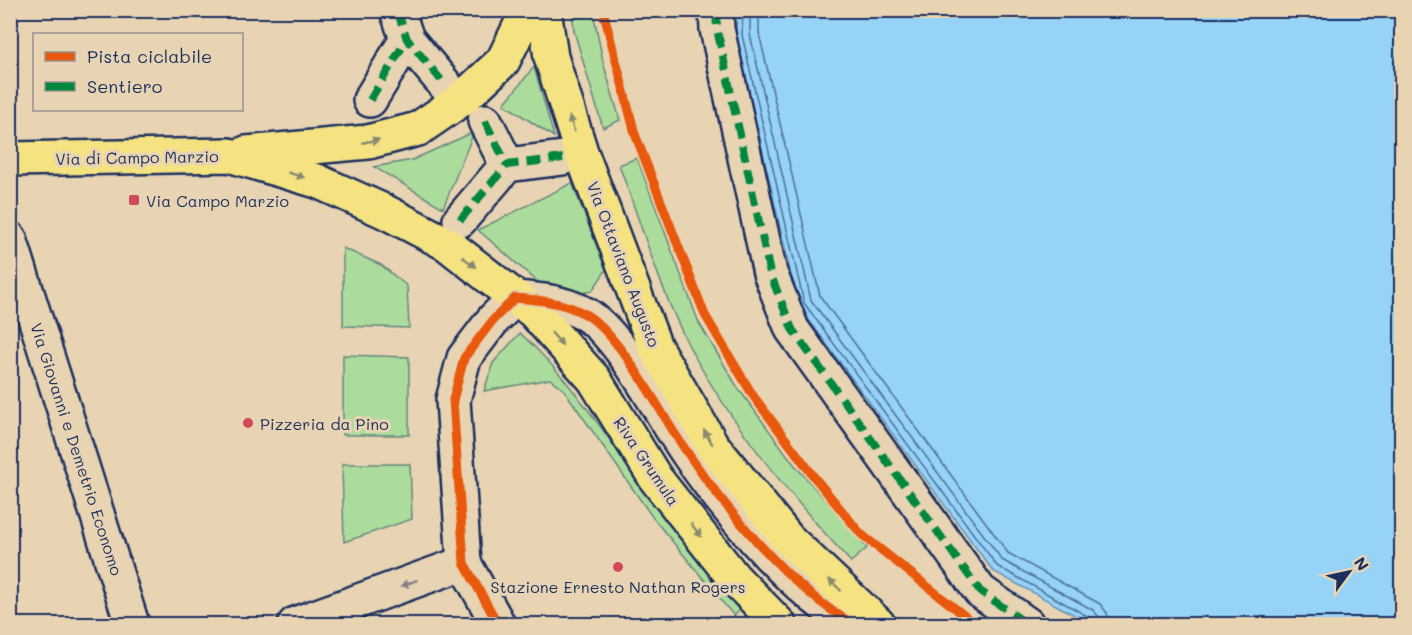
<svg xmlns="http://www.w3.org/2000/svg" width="1412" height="635" font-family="Mali,sans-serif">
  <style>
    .green { fill: #acdc9c; stroke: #64867d; stroke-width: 1.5 }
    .water { fill: #97d2f7; stroke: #6591ba; stroke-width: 1.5 }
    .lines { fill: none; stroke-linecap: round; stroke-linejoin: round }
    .shore { stroke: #4d709b; stroke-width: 1.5 }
    .minor-casing { stroke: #1b2f5e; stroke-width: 38 }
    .major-casing { stroke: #1b2f5e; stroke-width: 38 }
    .minor { stroke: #e8d4b3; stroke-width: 33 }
    .major { stroke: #f5e382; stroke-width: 33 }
    .quiet { stroke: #00873e; stroke-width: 8; stroke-dasharray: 15 8; stroke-linecap: butt }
    .cycleway-casing { stroke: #e8d4b3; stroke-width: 13 }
    .cycleway { stroke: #e8590c; stroke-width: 9 }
    .oneway { fill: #888970 }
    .oneway2 { fill: #828288 }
    .poi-dot { fill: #d1495b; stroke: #e8d4b3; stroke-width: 2 }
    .labels { text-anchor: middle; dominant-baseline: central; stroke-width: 6; stroke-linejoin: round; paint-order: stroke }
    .street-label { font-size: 16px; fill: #1b2f5e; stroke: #e8d4b3 }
    .poi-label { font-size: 16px; fill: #1b2f5e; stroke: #e8d4b3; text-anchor: start }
  </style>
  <rect width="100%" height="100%" fill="#e8d4b3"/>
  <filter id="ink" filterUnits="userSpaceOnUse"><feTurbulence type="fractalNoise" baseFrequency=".0167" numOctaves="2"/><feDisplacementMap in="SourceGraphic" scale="12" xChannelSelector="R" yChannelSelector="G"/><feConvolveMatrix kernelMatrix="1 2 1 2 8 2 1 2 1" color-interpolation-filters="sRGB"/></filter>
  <g filter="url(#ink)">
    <g class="green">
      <path d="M 572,11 L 593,11 L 603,62 L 620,120 L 603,128 L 574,31 Z"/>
      <path d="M 534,67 L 554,137 L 504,104 Z"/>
      <path d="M 474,132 L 443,208 L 374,167 L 412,160 Z"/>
      <path d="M 637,158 L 699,323 L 738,388 L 793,463 L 867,548 L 851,562 C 791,497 732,426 690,348 C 660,290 642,226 619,165 Z"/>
      <path d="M 572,183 L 606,270 L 592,291 L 571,295 L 546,289 L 478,230 Z"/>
      <path d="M 343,248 L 381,265 L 407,286 L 409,328 L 343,326 Z"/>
      <path d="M 520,333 C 577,385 614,448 659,510 C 684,544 714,576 741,609 L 734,616 L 653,518 L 564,390 L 550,379 L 484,391 L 493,363 Z"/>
      <path d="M 343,355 L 409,357 L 409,435 L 343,435 Z"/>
      <path d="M 342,464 L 410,464 L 412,519 L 344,542 Z"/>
    </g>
    <path class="water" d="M 737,10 L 1401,11 L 1401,624 L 1091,624 L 993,571 L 798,305 L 736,35 Z"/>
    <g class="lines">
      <g class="shore">
        <path d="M 743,10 L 742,35 L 804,303 L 997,566 L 1089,617 L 1093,624"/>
        <path d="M 750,10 L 750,34 L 811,300 L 1002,560 L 1093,610 L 1099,617 L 1100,624"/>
        <path d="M 759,10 L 759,33 L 820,296 L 1008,553 L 1100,604 L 1107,613 L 1109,624"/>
      </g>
      <defs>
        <g id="minor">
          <path d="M 397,10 L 407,39 L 446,86"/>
          <path d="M 716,10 L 717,29 L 770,273 L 792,329 L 980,591 L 1027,624"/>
          <path d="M 370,100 L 407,39"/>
          <path d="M 485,121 L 507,165"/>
          <path d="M 460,220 L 507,165 L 563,158"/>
          <path d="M 10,239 L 132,624"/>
          <path d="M 295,624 L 464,563"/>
          <path d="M 498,624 L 464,563 L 453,400 L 464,358 L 493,320 L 515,298 C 540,300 563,302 585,314 C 617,332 655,402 675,434 C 714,495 790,591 854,624"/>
        </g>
        <g id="major">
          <path d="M 544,10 L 551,57 L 581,152 L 655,347 L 712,445 L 788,539 L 878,624"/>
          <path d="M 246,153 L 368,142 L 418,129 L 462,99 L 503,61 L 528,10"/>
          <path d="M 10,159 L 229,155 L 317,181 L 386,212 L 447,244 L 534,312 L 594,379 L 656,479 L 734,578 L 779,624"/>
        </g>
      </defs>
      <use href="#minor" class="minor-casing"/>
      <use href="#major" class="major-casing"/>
      <use href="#minor" class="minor"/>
      <use href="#major" class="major"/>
      <g class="quiet">
        <path d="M 397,10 L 407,39 L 446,86"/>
        <path d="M 716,10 L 717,29 L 770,273 L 792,329 L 980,591 L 1027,624"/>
        <path d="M 370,100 L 407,39"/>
        <path d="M 485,121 L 507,165"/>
        <path d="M 460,220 L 507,165 L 563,158"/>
      </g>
      <defs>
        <g id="cycleway">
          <path d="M 603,10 L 635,134 L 705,315 L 734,364 L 754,397 L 815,478 L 861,534 L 975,624"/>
          <path d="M 498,624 L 464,563 L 453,400 L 464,358 L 493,320 L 515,298 C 540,300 563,302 585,314 C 617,332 655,402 675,434 C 714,495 790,591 854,624"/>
        </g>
      </defs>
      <use href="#cycleway" class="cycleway-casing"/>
      <use href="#cycleway" class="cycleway"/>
    </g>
    <defs><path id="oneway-solid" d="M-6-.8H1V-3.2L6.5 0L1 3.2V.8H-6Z" transform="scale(1.5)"/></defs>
    <g class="oneway">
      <use href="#oneway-solid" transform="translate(572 124) rotate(-107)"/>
      <use href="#oneway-solid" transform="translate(371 141) rotate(-11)"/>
      <use href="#oneway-solid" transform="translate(296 175) rotate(17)"/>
      <use href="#oneway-solid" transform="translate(469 262) rotate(38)"/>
      <use href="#oneway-solid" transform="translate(557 339) rotate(48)"/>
      <use href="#oneway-solid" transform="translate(708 437) rotate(-121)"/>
      <use href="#oneway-solid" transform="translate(696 530) rotate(52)"/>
      <use href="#oneway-solid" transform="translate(835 585) rotate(-136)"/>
    </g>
    <use class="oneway2" href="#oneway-solid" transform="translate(409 583) rotate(160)"/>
  </g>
  <g class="poi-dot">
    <rect x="128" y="194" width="12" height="12" rx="3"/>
    <circle cx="248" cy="423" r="6"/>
    <circle cx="618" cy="567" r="6"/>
  </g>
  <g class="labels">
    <g class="street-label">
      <text transform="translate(137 157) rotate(-1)">Via di Campo Marzio</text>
      <text transform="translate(624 264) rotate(69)">Via Ottaviano Augusto</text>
      <text transform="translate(77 449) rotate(72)">Via Giovanni e Demetrio Economo</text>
      <text transform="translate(647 461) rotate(56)">Riva Grumula</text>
    </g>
    <g class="poi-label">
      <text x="146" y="200">Via Campo Marzio</text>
      <text x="260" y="423">Pizzeria da Pino</text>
      <text x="618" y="586" text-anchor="middle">Stazione Ernesto Nathan Rogers</text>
    </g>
  </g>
  <rect width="1412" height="635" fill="none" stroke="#e8d4b3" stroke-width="36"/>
  <rect x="18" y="18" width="1376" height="599" fill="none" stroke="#1b2f5e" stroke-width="2" filter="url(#ink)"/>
  <rect x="33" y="33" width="210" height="78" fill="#e8d4b3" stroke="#969291" stroke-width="1.5"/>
  <rect x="45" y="52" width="30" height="9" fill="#e8590c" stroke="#969291" stroke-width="1.5"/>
  <text x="87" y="63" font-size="18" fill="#1b2f5e">Pista ciclabile</text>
  <rect x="45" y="82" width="30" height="9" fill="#00873e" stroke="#969291" stroke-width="1.5"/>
  <text x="87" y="93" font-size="18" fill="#1b2f5e">Sentiero</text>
  <g transform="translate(1349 572) rotate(57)" stroke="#e8d4b3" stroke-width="4.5" paint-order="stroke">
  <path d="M0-4.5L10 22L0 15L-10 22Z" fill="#1b2f5e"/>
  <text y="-9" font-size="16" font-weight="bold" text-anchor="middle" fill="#1b2f5e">N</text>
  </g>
</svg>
